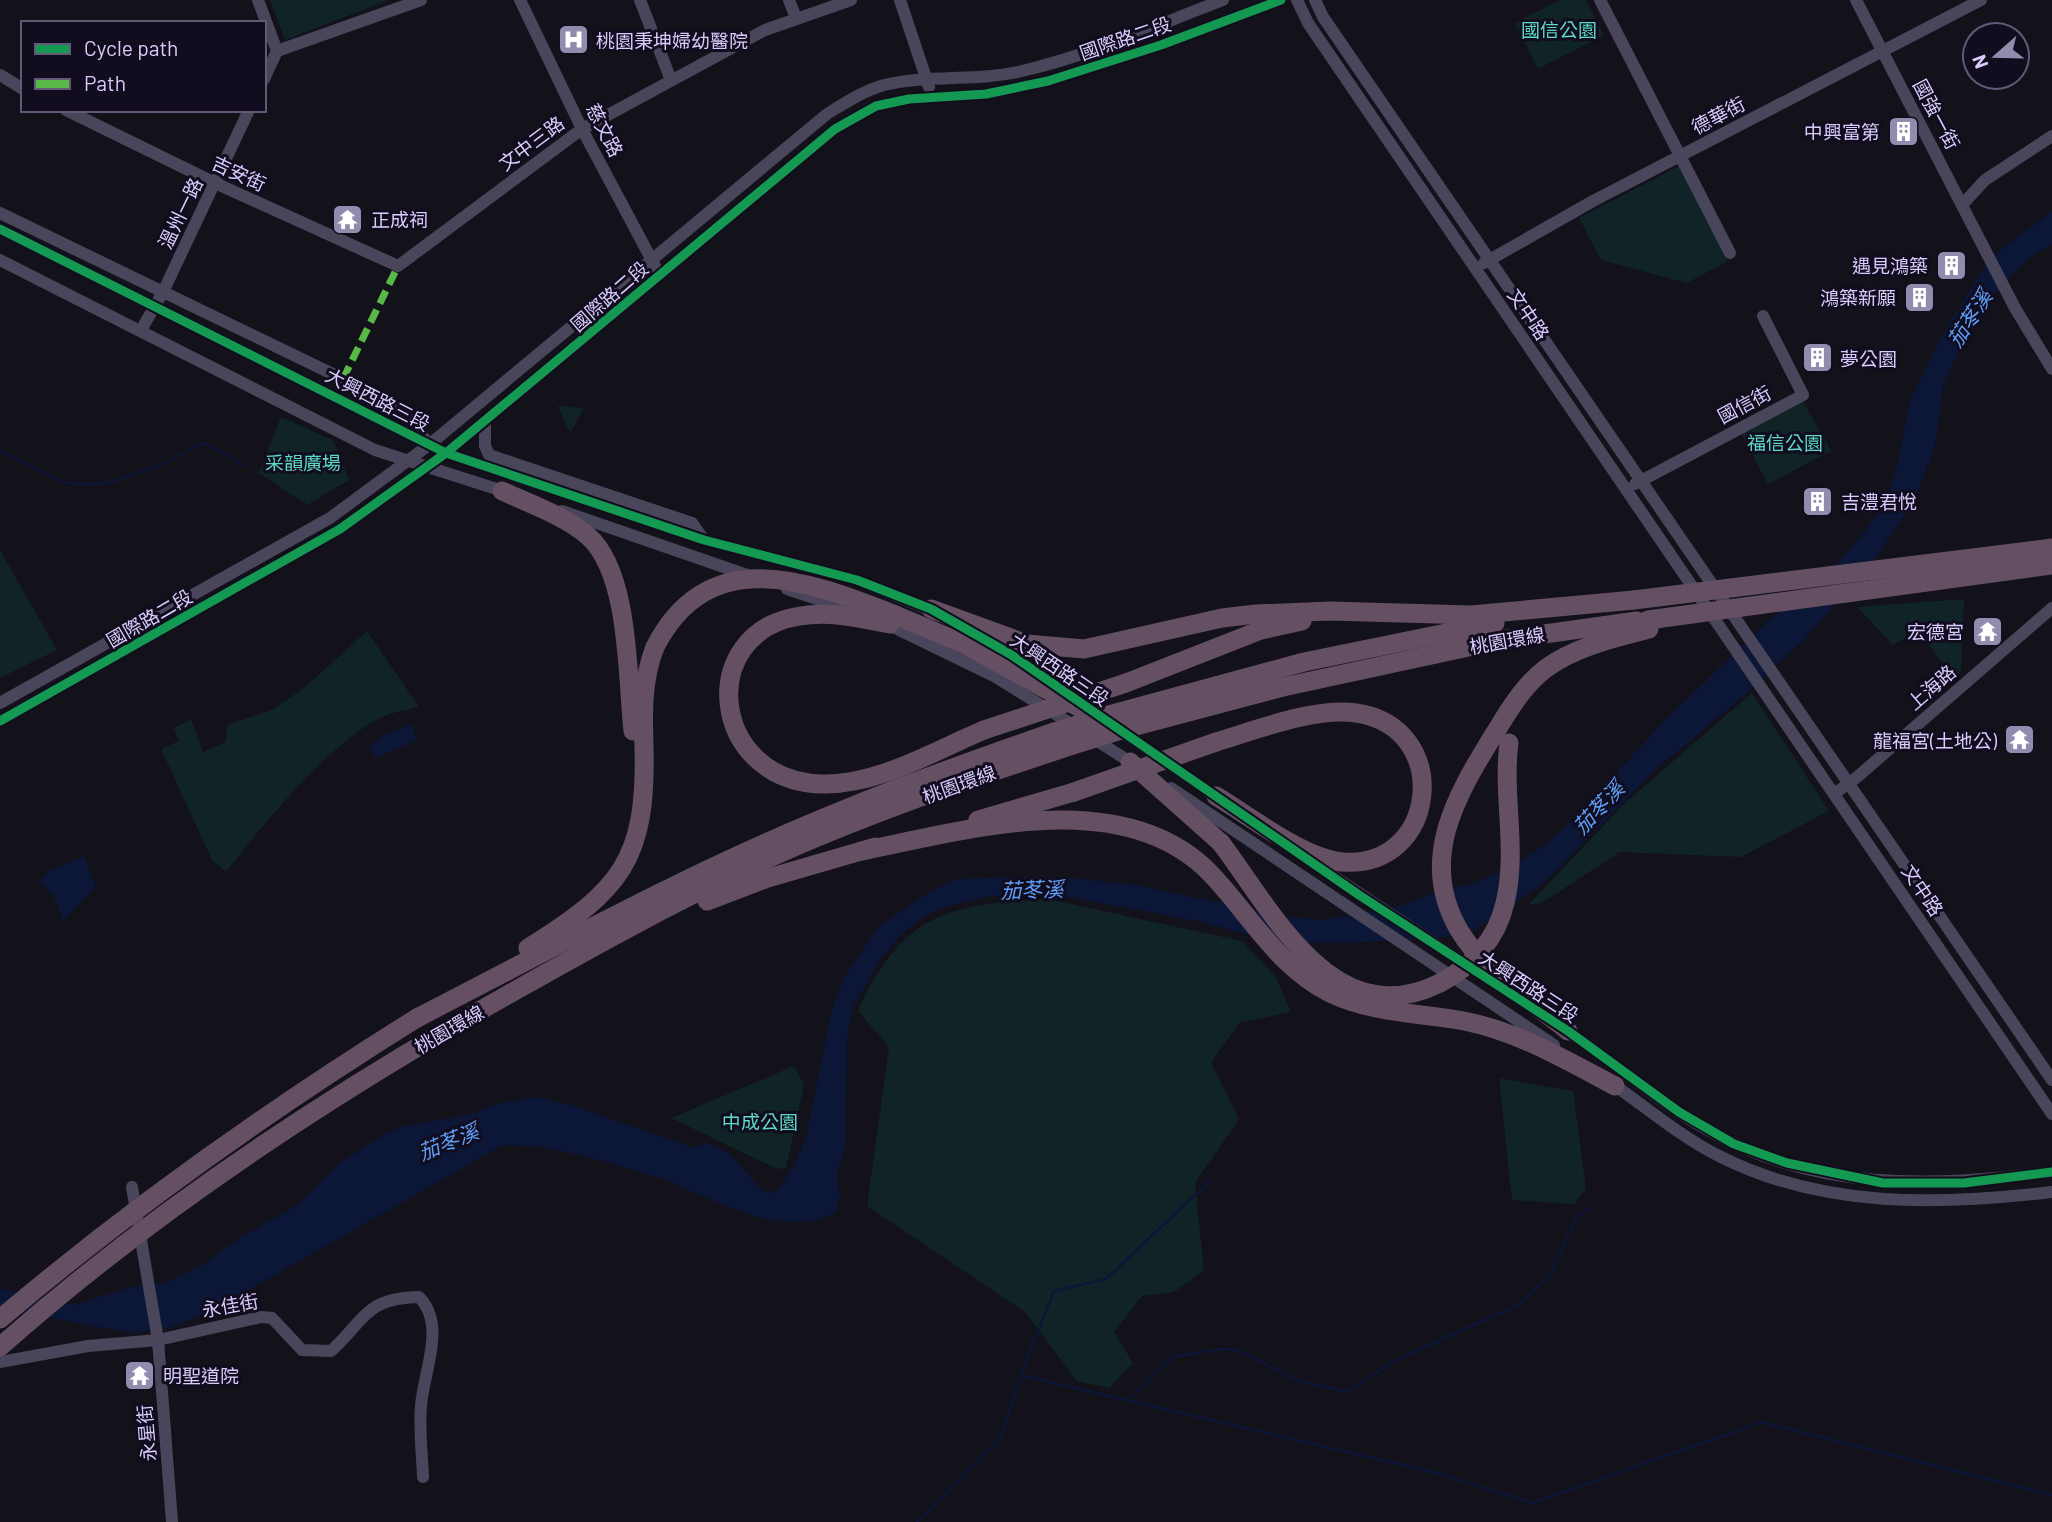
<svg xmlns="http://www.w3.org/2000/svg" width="2052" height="1522" font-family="Barlow,'Noto Sans TC',sans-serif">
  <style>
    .green { fill: #102326 }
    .water { fill: #0c1636 }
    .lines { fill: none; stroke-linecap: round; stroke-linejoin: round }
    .stream { stroke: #0c1636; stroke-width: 2.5 }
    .minor { stroke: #49465b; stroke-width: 12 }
    .highway { stroke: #654f63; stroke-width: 19 }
    .highway-bridge { stroke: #654f63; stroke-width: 19 }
    .quiet { stroke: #58b947; stroke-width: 7; stroke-dasharray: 14 7; stroke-linecap: butt }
    .cycleway-casing { stroke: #120d1e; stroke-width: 13 }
    .cycleway { stroke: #139951; stroke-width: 9 }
    .labels { text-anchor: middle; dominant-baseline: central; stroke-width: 6; stroke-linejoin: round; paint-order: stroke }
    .park-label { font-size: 19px; fill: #5dd9c9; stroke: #120d1e }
    .street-label { font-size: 19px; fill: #d8ccfd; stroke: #120d1e }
    .poi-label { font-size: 19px; fill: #d8ccfd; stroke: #120d1e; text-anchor: start }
    .water-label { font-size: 21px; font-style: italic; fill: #5f9ef8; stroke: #120d1e }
  </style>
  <rect width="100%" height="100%" fill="#13111a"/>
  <g class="green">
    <path d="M 270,0 L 389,0 L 285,40 Z"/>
    <path d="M 1560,0 L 1586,0 L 1604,35 L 1538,69 L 1515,23 Z"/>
    <path d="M 1681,165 L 1728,261 L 1687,283 L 1601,260 L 1579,218 Z"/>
    <path d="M 1802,399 L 1831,451 L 1768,484 L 1740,432 Z"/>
    <path d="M 558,406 L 584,408 L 570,433 Z"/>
    <path d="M 281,417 L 333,440 L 349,480 L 307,505 L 259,473 Z"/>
    <path d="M 0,550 L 57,650 L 0,678 Z"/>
    <path d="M 1964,599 L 1961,671 L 1954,677 L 1918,631 L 1893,645 L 1857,607 Z"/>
    <path d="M 367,631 L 419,707 C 407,710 393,712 382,717 C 333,739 259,829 226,872 L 212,860 L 161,749 L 179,741 L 174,728 L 191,719 L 203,752 L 226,742 L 227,725 L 272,710 L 304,688 Z"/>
    <path d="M 1752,693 L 1829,811 L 1741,857 L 1620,852 L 1540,904 L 1529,904 L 1626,802 Z"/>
    <path d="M 1048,899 L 1242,941 L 1276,977 L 1291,1012 L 1239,1023 L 1211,1063 L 1239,1119 L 1195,1183 L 1204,1270 L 1174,1292 L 1142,1296 L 1114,1332 L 1133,1363 L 1109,1388 L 1077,1381 L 1025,1312 L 867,1206 L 889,1047 L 858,1011 C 902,914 948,904 1048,899 Z"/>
    <path d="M 794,1066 L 804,1084 L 786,1168 L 777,1169 L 671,1118 Z"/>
    <path d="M 1499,1078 L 1573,1091 L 1586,1189 L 1574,1204 L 1512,1200 Z"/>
  </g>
  <g class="water">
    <path d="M 2052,211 L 2052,245 L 2035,254 L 2016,270 L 1984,306 L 1970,327 L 1944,383 L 1935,446 L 1915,499 L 1875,558 L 1807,637 L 1750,690 L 1653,772 L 1544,883 L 1473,931 L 1447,937 L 1349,943 L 1272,942 L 1203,922 L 1051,894 L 990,896 L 948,906 L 925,916 L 902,934 L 880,960 L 853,1007 L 847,1037 L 846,1142 L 837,1172 L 840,1198 L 835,1213 C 786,1236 735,1210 688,1190 C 680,1187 673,1181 664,1179 C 611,1164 559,1145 503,1145 L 214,1310 L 170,1328 L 131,1333 L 0,1308 L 0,1288 L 74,1305 L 131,1287 L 166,1283 L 202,1265 L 241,1237 L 299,1204 L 340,1163 L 383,1135 L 401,1127 L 475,1113 L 495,1104 L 536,1097 L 572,1105 L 694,1148 L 708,1142 L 730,1154 L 762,1190 L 770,1193 L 779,1189 L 793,1168 L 806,1137 L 832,1008 L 846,974 L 878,928 L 919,898 L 954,879 L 1054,876 L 1135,885 L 1289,917 L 1323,920 L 1403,905 L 1441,890 L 1468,885 L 1505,870 L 1544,846 L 1576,817 L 1664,721 L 1770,619 L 1837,564 L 1866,530 L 1885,501 L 1895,475 L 1910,401 L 1943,333 L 1984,267 L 2001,249 Z"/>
    <path d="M 411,724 L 418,740 L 376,758 L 369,749 L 381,736 Z"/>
    <path d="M 84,856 L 96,887 L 63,921 L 53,896 L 39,882 L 50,870 Z"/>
  </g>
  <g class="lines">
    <g class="stream">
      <path d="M 0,450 L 65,483 L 95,484 L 111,482 L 161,465 L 204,443 L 246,466"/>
      <path d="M 1021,1374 L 1054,1291 L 1106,1279 L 1211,1180"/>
      <path d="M 1130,1400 L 1165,1364 L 1177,1356 L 1224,1349 L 1238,1350 L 1296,1380 L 1347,1392 L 1394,1361 L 1518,1305 L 1551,1275 L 1575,1219 L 1590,1208"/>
      <path d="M 917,1522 L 1001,1437 L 1020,1375 L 1437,1473 L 1532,1503 L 1762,1422 L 2052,1495"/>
    </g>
    <g class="minor">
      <path d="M 258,0 L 277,51 L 264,79"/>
      <path d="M 520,0 L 582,129 L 656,268"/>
      <path d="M 640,0 L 671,80"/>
      <path d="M 789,0 L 796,18"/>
      <path d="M 900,0 L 929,87"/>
      <path d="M 1297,0 L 1308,23 L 2052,1114"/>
      <path d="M 1315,0 L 1323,17 L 2052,1080"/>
      <path d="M 1600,0 L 1730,253"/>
      <path d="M 1856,0 L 2015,308 L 2052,369"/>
      <path d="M 277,51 L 421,0"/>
      <path d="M 0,75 L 23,89"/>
      <path d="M 66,110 L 215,183 L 398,266 L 582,129 L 765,30 L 851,0"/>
      <path d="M 1962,205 L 1985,180 L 2052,136"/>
      <path d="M 0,213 L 343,379 L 403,412 L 427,442"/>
      <path d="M 0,229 L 446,453 L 704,540 L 857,580 L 935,612"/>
      <path d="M 0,260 L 375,450 L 509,493"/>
      <path d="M 1484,263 L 1593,201 L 1981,0"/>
      <path d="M 141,330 L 163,292 L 249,110"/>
      <path d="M 485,421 L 485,446 L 489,455 L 692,523 L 704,540"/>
      <path d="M 1635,484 L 1803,395 L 1763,316"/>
      <path d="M 562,511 L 750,576"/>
      <path d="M 787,589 L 850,610"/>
      <path d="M 883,622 L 994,676 L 1076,727"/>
      <path d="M 966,629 L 1051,683"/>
      <path d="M 0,703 L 330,518 L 429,445 L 827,114 C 845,103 863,91 884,85 C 929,74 977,82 1022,71 C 1091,55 1157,25 1223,0"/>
      <path d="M 0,721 L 340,529 L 446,453 L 835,129 L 876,106 L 909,99 L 986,94 L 1048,81 L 1161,45 L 1281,0"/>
      <path d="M 1118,729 L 1221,800"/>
      <path d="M 1091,737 L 1135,765"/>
      <path d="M 1171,788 L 1554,1045"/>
      <path d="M 1834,794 L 1856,778 L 2052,608"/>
      <path d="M 1306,858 L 1500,987"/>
      <path d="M 1562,1028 C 1611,1059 1655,1100 1706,1129 C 1815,1192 1932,1187 2052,1172"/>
      <path d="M 1610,1082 C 1646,1107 1682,1138 1721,1157 C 1825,1209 1940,1205 2052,1192"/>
      <path d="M 132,1187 L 158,1340 L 172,1522"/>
      <path d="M 0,1362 L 88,1346 L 158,1340 L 261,1317 L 272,1318 L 302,1350 L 331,1351 C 365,1320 365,1298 419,1297 C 447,1325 423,1373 421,1406 C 419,1430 422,1453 423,1477"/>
    </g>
    <g class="highway">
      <path d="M 502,491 C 530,504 565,516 588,536 C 630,573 627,677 633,731"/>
      <path d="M 931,609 L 1027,644 L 1084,649 L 1222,618 L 1256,614 L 1330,611 L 1471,615 L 1634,600"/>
      <path d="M 893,614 L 964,644 L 1109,724"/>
      <path d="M 890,624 C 860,618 830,611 800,616 C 694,632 710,782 823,784 C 878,785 934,751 984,730"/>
      <path d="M 1126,683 L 1261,630 L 1302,621"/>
      <path d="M 1109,715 L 1304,662 L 1495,623"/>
      <path d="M 1128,728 L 1283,687 L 1501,640 L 1637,621"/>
      <path d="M 1130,762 L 1221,843"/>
      <path d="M 1216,796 C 1251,817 1303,858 1342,862 C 1438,870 1454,727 1356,713 C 1315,707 1256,730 1216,742"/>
      <path d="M 978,820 L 1074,792"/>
      <path d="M 862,851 C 971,829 1124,784 1211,874 C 1250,915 1277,966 1330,993 C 1371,1013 1420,1013 1464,1021 C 1519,1032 1566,1060 1615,1086"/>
      <path d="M 707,901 L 765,879 L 875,847"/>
      <path d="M 528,948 C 621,890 647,860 644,747 C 643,712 642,680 655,647"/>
      <path d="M 511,993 C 589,949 668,905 750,867 C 854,818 964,781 1073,745"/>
      <path d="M 417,1018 C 559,945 700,867 848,808 C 916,780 985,756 1054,732"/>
      <path d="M 1568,1031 C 1531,1001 1484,972 1459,930 C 1418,860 1456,796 1493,736 C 1508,712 1522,687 1545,669 C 1575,647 1614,638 1649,629"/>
    </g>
    <g class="highway-bridge">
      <path d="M 1634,600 L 2052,548"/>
      <path d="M 1648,620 L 2052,565"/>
      <path d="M 655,647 C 709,542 808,581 893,614"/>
      <path d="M 984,730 L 1126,683"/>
      <path d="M 1054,732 L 1109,715"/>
      <path d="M 1073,745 L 1128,728"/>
      <path d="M 1074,792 L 1216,742"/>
      <path d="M 1221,843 C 1273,912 1334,1036 1440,983 C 1473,966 1497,938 1505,903 C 1518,850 1502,796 1509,743"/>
      <path d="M 0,1319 C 132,1207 271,1109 417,1018"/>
      <path d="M 0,1347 C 154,1210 331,1094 511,993"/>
    </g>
    <path class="quiet" d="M 343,379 L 398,266"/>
    <defs>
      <g id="cycleway">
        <path d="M 0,229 L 446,453 L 704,540 L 857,580 L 931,609 L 1010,654 L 1359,895 L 1568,1031 L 1679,1112 L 1734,1144 L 1787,1163 L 1883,1183 L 1964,1183 L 2052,1172"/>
        <path d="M 0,721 L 340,529 L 446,453 L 835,129 L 876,106 L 909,99 L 986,94 L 1048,81 L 1161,45 L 1281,0"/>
      </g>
    </defs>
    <use href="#cycleway" class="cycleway-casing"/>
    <use href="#cycleway" class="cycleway"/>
  </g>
  <defs>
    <symbol id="hospital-square" viewBox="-11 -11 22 22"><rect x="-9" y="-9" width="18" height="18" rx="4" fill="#938bae" stroke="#120d1e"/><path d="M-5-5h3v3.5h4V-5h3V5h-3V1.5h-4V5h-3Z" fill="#fff"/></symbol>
    <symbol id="building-square" viewBox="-11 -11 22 22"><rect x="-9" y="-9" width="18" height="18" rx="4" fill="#938bae" stroke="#120d1e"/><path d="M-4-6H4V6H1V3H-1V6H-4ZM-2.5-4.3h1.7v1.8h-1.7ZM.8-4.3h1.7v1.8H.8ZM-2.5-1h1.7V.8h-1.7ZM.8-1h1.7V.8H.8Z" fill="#fff"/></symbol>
    <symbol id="temple-square" viewBox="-11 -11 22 22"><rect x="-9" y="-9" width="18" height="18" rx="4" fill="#938bae" stroke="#120d1e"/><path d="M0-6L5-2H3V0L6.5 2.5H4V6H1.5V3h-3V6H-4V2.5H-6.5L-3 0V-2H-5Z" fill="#fff"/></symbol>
  </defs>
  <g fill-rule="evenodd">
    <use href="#hospital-square" x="556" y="22" width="35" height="35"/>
    <use href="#building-square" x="1886" y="114" width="35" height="35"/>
    <use href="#temple-square" x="330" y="202" width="35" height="35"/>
    <use href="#building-square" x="1934" y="248" width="35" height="35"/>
    <use href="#building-square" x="1902" y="280" width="35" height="35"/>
    <use href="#building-square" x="1800" y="340" width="35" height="35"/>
    <use href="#building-square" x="1800" y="484" width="35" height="35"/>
    <use href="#temple-square" x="1970" y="614" width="35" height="35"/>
    <use href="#temple-square" x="2002" y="722" width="35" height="35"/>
    <use href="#temple-square" x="122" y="1358" width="35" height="35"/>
  </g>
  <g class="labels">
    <g class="park-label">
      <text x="1559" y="29">國信公園</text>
      <text x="1785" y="442">福信公園</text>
      <text x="303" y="462">采韻廣場</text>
      <text x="760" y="1121">中成公園</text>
    </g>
    <g class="street-label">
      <text transform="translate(1125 38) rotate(-19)">國際路二段</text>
      <text transform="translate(1937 114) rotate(62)">國強一街</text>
      <text transform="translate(1718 115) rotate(-28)">德華街</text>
      <text transform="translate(605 130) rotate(63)">慈文路</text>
      <text transform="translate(531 143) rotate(-37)">文中三路</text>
      <text transform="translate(239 173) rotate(25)">吉安街</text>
      <text transform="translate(180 213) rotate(-64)">溫州一路</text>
      <text transform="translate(609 296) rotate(-41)">國際路二段</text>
      <text transform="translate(1529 314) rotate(56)">文中路</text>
      <text transform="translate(378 399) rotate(27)">大興西路三段</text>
      <text transform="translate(1744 404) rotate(-28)">國信街</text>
      <text transform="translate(149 618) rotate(-30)">國際路二段</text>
      <text transform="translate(1507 640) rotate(-10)">桃園環線</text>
      <text transform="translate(1060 669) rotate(34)">大興西路三段</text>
      <text transform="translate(1931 687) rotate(-41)">上海路</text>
      <text transform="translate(959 784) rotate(-20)">桃園環線</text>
      <text transform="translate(1923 890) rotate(56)">文中路</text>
      <text transform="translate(1529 986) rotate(33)">大興西路三段</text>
      <text transform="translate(449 1029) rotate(-30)">桃園環線</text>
      <text transform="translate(230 1305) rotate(-10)">永佳街</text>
      <text transform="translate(146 1433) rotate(-95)">永星街</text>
    </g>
    <g class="poi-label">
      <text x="596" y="40">桃園秉坤婦幼醫院</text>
      <text x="1880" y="131" text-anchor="end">中興富第</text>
      <text x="371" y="219">正成祠</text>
      <text x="1928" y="265" text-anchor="end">遇見鴻築</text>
      <text x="1896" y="297" text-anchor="end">鴻築新願</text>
      <text x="1840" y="358">夢公園</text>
      <text x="1841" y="501">吉澧君悅</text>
      <text x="1964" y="631" text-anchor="end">宏德宮</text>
      <text x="1997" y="740" text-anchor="end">龍福宮(土地公)</text>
      <text x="163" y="1375">明聖道院</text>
    </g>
    <g class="water-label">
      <text transform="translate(1969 318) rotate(-57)">茄苳溪</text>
      <text transform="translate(1598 807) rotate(-47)">茄苳溪</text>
      <text transform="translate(1032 889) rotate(-2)">茄苳溪</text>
      <text transform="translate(448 1141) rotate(-22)">茄苳溪</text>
    </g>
  </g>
  <rect x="21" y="21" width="245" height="91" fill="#120d1e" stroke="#615977" stroke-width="2"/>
  <rect x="35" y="44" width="35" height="10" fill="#139951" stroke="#615977" stroke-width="2"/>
  <text x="84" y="56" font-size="21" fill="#d8ccfd">Cycle path</text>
  <rect x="35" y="79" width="35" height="10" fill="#58b947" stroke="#615977" stroke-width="2"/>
  <text x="84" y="91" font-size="21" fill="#d8ccfd">Path</text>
  <g transform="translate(1996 56) rotate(250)"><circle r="33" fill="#120d1e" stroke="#615977" stroke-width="2"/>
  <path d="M0-5L12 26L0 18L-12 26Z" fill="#938bae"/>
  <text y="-10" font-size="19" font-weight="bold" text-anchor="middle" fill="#d8ccfd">N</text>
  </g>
</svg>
